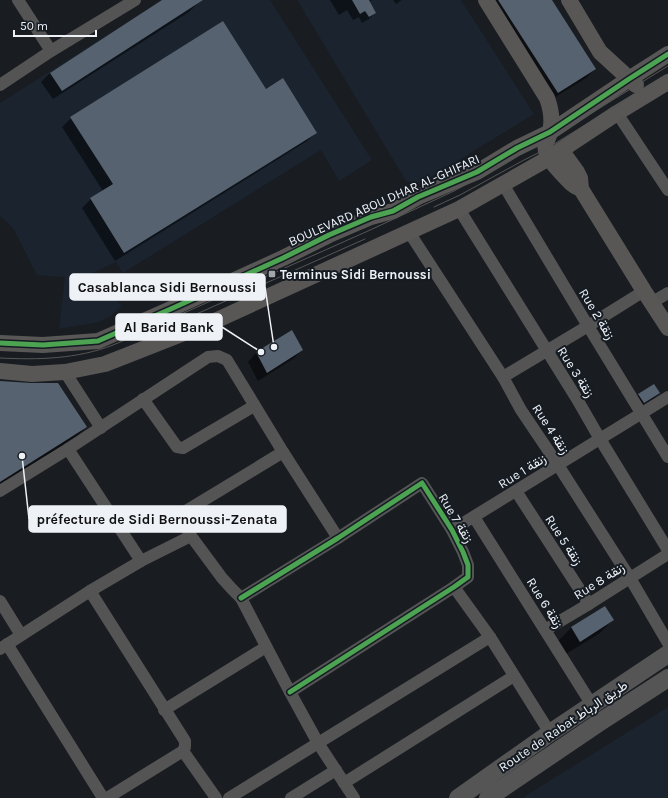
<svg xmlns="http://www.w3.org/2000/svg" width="668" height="798" font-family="Karla,Vazirmatn,sans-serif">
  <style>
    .built { fill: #1a232e }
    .shadow { fill: #0007 }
    .building { fill: #566270 }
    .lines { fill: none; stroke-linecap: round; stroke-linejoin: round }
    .street { stroke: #555454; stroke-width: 12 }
    .secondary { stroke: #585756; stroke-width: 16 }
    .primary { stroke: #555556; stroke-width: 18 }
    .tram { stroke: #555657; stroke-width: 1 }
    .cycleway-casing { stroke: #161c23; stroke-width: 8 }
    .cycleway { stroke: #4ca352; stroke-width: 5 }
    .poi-dot { fill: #a3a7ac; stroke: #161c23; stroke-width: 1.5 }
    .labels { text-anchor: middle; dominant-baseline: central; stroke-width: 4; stroke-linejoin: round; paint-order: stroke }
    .street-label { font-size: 13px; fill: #eef2f7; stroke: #161c23 }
    .poi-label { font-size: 13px; font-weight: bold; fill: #eef2f7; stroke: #161c23; text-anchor: start }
    .leader { fill: none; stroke: #eef2f7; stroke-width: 1.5 }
    .callout-dot { fill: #eef2f7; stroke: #161c23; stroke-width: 1.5 }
    .callout { fill: #eef2f7; stroke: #eef2f7; stroke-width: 1.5 }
    .callout-label { font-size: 14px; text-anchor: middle; font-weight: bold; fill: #111 }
  </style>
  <rect width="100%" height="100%" fill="#191c20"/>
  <g class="built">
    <path d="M 162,0 L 270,0 L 372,160 L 339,181 L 321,150 L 123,273 L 116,262 L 86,276 L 110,299 L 113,297 L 122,306 L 111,316 L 99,322 L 59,329 L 65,277 L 37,275 L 13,228 L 0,216 L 0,103 Z"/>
    <path d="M 297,0 L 461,0 L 534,114 L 420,184 L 406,181 Z"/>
    <path d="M 668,707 L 668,798 L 522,798 Z"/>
  </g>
  <g class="shadow">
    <path d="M 164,0 L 196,0 L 198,3 L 189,12 L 53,99 L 41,82 L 50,73 Z"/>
    <path d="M 330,0 L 372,0 L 369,2 L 375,13 L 369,19 L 362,23 L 359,17 L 353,20 L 347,10 L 339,15 Z"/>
    <path d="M 393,0 L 402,0 L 396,4 Z"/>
    <path d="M 484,0 L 551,0 L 595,69 L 586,78 L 549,101 Z"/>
    <path d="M 265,90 L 316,133 L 307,141 L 115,261 L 82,208 L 91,199 L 103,191 L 62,127 L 71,118 Z"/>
    <path d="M 291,331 L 302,350 L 293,359 L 258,381 L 248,362 L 256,353 Z"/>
    <path d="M 0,382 L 86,427 L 77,436 L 0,485 Z"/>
    <path d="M 659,393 L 655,397 L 640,406 L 635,398 L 639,394 Z"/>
    <path d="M 604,607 L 613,620 L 600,633 L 566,654 L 558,641 L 571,628 Z"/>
  </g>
  <g class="building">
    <path d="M 162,0 L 203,0 L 62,91 L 50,73 Z"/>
    <path d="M 352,0 L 369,0 L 376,13 L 369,17 L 365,11 L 360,14 Z"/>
    <path d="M 498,0 L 552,0 L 596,69 L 558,93 Z"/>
    <path d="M 223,21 L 266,89 L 283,78 L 317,133 L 124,253 L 90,198 L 113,184 L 70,117 Z"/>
    <path d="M 292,330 L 303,350 L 267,373 L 256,352 Z"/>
    <path d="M 0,381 L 31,383 L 58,383 L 87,427 L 0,482 Z"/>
    <path d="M 654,384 L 660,393 L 644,403 L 638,394 Z"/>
    <path d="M 605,606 L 614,620 L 580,642 L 571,627 Z"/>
  </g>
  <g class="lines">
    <g class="street">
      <path d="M 18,0 L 51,51"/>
      <path d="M 0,85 L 51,51 L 135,0"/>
      <path d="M 617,113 L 668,190"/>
      <path d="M 503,184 L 588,326 L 668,457"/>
      <path d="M 459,209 L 577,399 L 600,439 L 668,550"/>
      <path d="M 409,232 L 503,377 L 521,410 L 558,465 L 630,578 L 668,643"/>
      <path d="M 651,303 L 668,293"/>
      <path d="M 65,372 L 101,428"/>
      <path d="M 503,377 L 588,326 L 644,291"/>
      <path d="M 143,399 L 177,447 L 183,448 L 254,406"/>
      <path d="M 68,449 L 141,561"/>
      <path d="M 283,452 L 181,514 L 181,519 L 191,536 L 222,578 L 232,589 L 241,598 L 290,692 L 318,743 L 354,798"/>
      <path d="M 0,491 L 68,449 L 208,357 L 218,356 L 227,360 L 283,452 L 338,538"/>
      <path d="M 516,491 L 589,604"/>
      <path d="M 474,517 L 592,705"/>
      <path d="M 452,530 L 668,397"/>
      <path d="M 454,587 L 490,637 L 550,733"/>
      <path d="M 90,591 L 185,741 L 185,747 L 183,751 L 107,798"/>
      <path d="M 241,598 L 338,538 L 422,483 L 452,530 L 463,552 L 468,565 L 468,577 L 454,587 L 290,692"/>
      <path d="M 0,601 L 21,635"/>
      <path d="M 545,630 L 589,604 L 668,554"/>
      <path d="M 7,644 L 103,798"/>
      <path d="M 0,649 L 90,591 L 141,561 L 191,536"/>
      <path d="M 164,710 L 266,647"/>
      <path d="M 183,751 L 216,798"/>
      <path d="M 344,783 L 514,676"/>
      <path d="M 229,798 L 490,637"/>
      <path d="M 291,798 L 336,770"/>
    </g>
    <g class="secondary">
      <path d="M 486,0 L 547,98 C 551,109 553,120 550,132 C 548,140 543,145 547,154 C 549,161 565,177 571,183 L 575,186 L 581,189"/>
      <path d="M 569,0 L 600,52 L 636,85"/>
      <path d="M 561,150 L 577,172 L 580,178 L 581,189 L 644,291 L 668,328"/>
      <path d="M 0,343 L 43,345 L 98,341 L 173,308 L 283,258 L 329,235 L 371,217 L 393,211 L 418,197 L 477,172 L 517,148 L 550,132 L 629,79 L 668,54"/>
      <path d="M 0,371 L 32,374 L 65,372 L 105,364 L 217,320 L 459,209 L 549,158 L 617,113 L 668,82"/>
    </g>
    <g class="primary">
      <path d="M 458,798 L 550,733 L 668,654"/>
      <path d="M 488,798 L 600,722 L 668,678"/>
    </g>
    <g class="tram">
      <path d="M 434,207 L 460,195 L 524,160 L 546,149 L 668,74"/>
      <path d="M 138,340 L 365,239"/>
      <path d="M 0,358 C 38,360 77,359 113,345 C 126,340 138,334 150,328 L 368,231 L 454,191 L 521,154 L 546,141 L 668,66"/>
    </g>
    <defs>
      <g id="cycleway">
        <path d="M 0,343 L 43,345 L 98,341 L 173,308 L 283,258 L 329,235 L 371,217 L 393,211 L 418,197 L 477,172 L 517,148 L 550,132 L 629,79 L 668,54"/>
        <path d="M 241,598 L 338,538 L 422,483 L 452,530 L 463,552 L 468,565 L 468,577 L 454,587 L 290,692"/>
      </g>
    </defs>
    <use href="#cycleway" class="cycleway-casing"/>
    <use href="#cycleway" class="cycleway"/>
  </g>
  <rect class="poi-dot" x="268" y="270" width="8" height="8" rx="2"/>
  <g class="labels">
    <g class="street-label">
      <text transform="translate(384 200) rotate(-24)">BOULEVARD ABOU DHAR AL-GHIFARI</text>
      <text transform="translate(597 314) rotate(59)">Rue 2 زنقة</text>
      <text transform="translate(576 372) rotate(58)">Rue 3 زنقة</text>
      <text transform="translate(551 429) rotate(57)">Rue 4 زنقة</text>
      <text transform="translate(522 471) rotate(-32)">Rue 1 زنقة</text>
      <text transform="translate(456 518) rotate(59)">Rue 7 زنقة</text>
      <text transform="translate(564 540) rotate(57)">Rue 5 زنقة</text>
      <text transform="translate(599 581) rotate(-32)">Rue 8 زنقة</text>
      <text transform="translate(545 603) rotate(58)">Rue 6 زنقة</text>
      <text transform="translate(563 726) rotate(-34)">Route de Rabat طريق الرباط</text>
    </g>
    <g class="poi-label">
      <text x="280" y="274">Terminus Sidi Bernoussi</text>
    </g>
  </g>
  <path class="leader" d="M274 347L265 287M261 352L222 327M22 456L29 519"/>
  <g class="callout-dot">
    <circle cx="274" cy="347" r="4"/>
    <circle cx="261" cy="352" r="4"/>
    <circle cx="22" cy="456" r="4"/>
  </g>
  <g class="callout">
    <rect x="70" y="274" width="195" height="26" rx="4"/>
    <rect x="116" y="314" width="106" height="26" rx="4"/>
    <rect x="29" y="506" width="257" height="26" rx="4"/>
  </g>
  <g class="callout-label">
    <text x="167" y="292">Casablanca Sidi Bernoussi</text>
    <text x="169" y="332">Al Barid Bank</text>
    <text x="157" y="524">préfecture de Sidi Bernoussi-Zenata</text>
  </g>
  <path d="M14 30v6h82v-6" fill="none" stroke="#eef2f7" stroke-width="2"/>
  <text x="20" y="30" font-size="12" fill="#eef2f7" stroke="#161c23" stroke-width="3" paint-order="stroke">50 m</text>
</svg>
